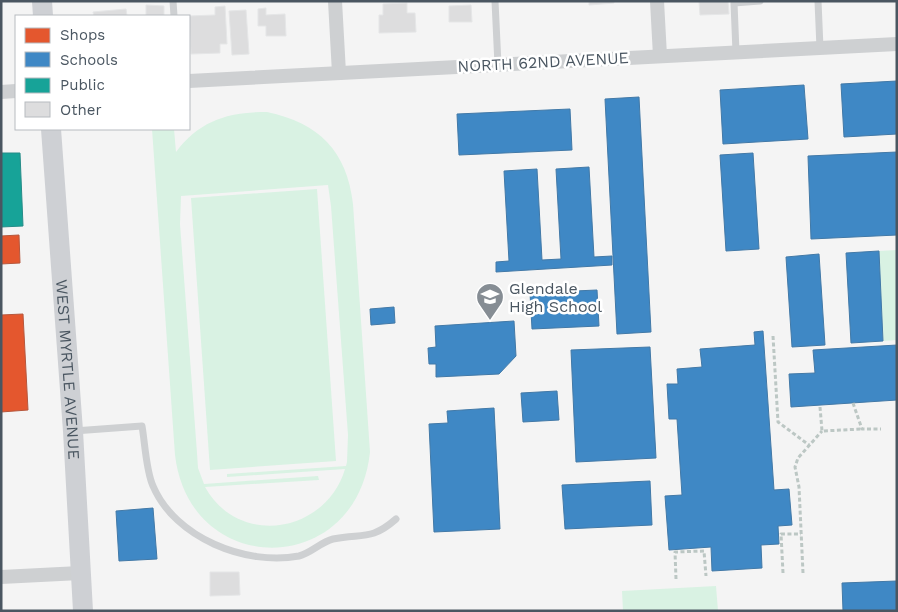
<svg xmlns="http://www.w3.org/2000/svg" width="898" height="612" font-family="'Work Sans',sans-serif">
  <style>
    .green { fill: #d9f2e3; fill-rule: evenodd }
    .shops { fill: #e4572e; stroke: #b6573d }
    .schools { fill: #3f88c5; stroke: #4279a7 }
    .public { fill: #17a398; stroke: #268c88 }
    .building { fill: #ddddde; stroke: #e5e6e7 }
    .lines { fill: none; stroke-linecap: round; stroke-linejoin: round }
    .path { stroke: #bcc7c4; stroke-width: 3; stroke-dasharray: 4 2.5; stroke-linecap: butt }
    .lane { stroke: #ced0d2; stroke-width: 7 }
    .street { stroke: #ced0d2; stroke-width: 14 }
    .secondary { stroke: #ced0d4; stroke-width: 20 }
    .labels { text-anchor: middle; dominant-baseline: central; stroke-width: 5; stroke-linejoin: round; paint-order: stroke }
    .street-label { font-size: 16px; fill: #4a5661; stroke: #fff }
    .poi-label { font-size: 16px; fill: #4a5661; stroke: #fff; text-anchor: start }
  </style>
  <rect width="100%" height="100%" fill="#f4f4f4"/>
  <g class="green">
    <path d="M 267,112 C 319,123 347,151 353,204 L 370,452 C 357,578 190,580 175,455 L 152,129 L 174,129 L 176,152 C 200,120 229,112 267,112 ZM 328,185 L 331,206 L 348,435 L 347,462 L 346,466 L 227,474 L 227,477 L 345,469 C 326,533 239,548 205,487 L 319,480 L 318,476 L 204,484 L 198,468 L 197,453 L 180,224 L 181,196 Z"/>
    <path d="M 317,189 L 336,461 L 210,470 L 191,198 Z"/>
    <path d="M 897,250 L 897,340 L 883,341 L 879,251 Z"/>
    <path d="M 716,586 L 718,611 L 623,611 L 622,591 Z"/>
  </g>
  <g class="shops">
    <path d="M 19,235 L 20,263 L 1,264 L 1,236 Z"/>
    <path d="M 23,314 L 28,410 L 1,412 L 1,315 Z"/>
  </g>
  <g class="schools">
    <path d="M 897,81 L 897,134 L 844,137 L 841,84 Z"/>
    <path d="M 804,85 L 808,139 L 723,144 L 720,90 Z"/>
    <path d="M 639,97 L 651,332 L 617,334 L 605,99 Z"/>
    <path d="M 570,109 L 572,150 L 459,155 L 457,114 Z"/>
    <path d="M 897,152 L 897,235 L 811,239 L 808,156 Z"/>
    <path d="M 753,153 L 759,249 L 726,251 L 720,155 Z"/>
    <path d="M 589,167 L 594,257 L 612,256 L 612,265 L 496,272 L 496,262 L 509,261 L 504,171 L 537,169 L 542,260 L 561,259 L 556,169 Z"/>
    <path d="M 879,251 L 883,341 L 851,343 L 846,253 Z"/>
    <path d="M 819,254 L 825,345 L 792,347 L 786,257 Z"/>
    <path d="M 597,290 L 599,326 L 532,329 L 530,293 Z"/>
    <path d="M 394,307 L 395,323 L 371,325 L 370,309 Z"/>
    <path d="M 514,321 L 516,356 L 499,374 L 436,377 L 436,364 L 429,364 L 428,348 L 436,347 L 435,326 Z"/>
    <path d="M 763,331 L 774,490 L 789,489 L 792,525 L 778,526 L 779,544 L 761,545 L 762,568 L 712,571 L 711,547 L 669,550 L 665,496 L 682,495 L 677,419 L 669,419 L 667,384 L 678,384 L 677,369 L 702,367 L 700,349 L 755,345 L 754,332 Z"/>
    <path d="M 897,345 L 897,400 L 791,407 L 789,374 L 815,373 L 813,350 Z"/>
    <path d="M 650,347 L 656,458 L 576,462 L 571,350 Z"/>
    <path d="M 557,391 L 559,420 L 523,422 L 521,393 Z"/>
    <path d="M 494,408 L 500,529 L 434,532 L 429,424 L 448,423 L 447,411 Z"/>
    <path d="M 650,481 L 652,525 L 565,529 L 562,485 Z"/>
    <path d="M 153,508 L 157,559 L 119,561 L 116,511 Z"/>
    <path d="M 897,581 L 897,611 L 843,611 L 842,583 Z"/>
  </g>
  <path class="public" d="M 1,153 L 20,153 L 23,226 L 1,227 Z"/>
  <g class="building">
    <path d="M 589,1 L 614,1 L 614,3 L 589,5 Z"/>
    <path d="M 699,1 L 728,1 L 729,14 L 700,15 Z"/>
    <path d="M 407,3 L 407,13 L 415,13 L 416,32 L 379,33 L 379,15 L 383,15 L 383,4 Z"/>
    <path d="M 146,5 L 164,6 L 164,16 L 146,16 Z"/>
    <path d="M 471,5 L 472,22 L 449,22 L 449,6 Z"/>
    <path d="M 225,6 L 227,44 L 220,44 L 220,53 L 191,54 L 189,16 L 215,15 L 215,7 Z"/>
    <path d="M 266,8 L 266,15 L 285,14 L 286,36 L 266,36 L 266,26 L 258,26 L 258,9 Z"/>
    <path d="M 126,9 L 127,16 L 94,16 L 93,12 Z"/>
    <path d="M 246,10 L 249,54 L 232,55 L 229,11 Z"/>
    <path d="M 210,572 L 239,572 L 240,595 L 210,596 Z"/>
  </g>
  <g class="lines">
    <g class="path">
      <path d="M 773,336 L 778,422 L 809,445"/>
      <path d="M 853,403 L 862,429 L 881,429"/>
      <path d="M 820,407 L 822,431 L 862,429"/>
      <path d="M 783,573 L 781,534 L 801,534"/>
      <path d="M 803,573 L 799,487 L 795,467 L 798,458 L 822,431"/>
      <path d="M 676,579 L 675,552 L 704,551 L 706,576"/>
    </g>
    <g class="lane">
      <path d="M 173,1 L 174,16"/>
      <path d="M 495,1 L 498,65"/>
      <path d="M 818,1 L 820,48"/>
      <path d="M 736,52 L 734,3 L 760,1"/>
      <path d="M 74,431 L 142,426 C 145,443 146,471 153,486 C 175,538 246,566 299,556 C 311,553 321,542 333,539 C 362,533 371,541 396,519"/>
    </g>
    <g class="street">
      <path d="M 335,1 L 339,73"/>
      <path d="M 657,1 L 660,56"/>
      <path d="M 189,81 L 897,44"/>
      <path d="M 1,92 L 16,91"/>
      <path d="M 1,577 L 80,573"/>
    </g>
    <g class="secondary">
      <path d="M 42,1 L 43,16"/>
      <path id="s1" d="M 51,129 L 73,431 L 83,611"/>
    </g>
  </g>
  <defs>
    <symbol id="school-pin" viewBox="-11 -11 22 30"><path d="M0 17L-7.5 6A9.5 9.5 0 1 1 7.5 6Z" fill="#868d94" stroke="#fff"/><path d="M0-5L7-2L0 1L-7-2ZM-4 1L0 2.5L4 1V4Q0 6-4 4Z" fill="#fff"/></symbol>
  </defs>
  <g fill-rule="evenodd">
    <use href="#school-pin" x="474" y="281" width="32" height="43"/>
  </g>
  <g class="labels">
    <g class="street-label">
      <text transform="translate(543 62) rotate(-3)">NORTH 62ND AVENUE</text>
      <text stroke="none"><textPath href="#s1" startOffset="241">WEST MYRTLE AVENUE</textPath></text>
    </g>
    <g class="poi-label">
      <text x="509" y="288">Glendale<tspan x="509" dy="18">High School</tspan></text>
    </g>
  </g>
  <rect width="898" height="612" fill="none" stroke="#4a5661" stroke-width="5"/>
  <rect x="15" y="15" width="175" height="115" fill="#ffffff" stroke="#b7bbc0"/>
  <rect x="25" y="28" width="25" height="15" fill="#e4572e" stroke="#b7bbc0"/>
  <text x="60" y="40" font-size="15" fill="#4a5661">Shops</text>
  <rect x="25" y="52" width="25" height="15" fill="#3f88c5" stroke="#b7bbc0"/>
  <text x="60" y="65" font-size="15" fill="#4a5661">Schools</text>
  <rect x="25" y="78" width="25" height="15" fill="#17a398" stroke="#b7bbc0"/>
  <text x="60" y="90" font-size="15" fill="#4a5661">Public</text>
  <rect x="25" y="102" width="25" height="15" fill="#ddddde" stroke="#b7bbc0"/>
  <text x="60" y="115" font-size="15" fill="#4a5661">Other</text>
</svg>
